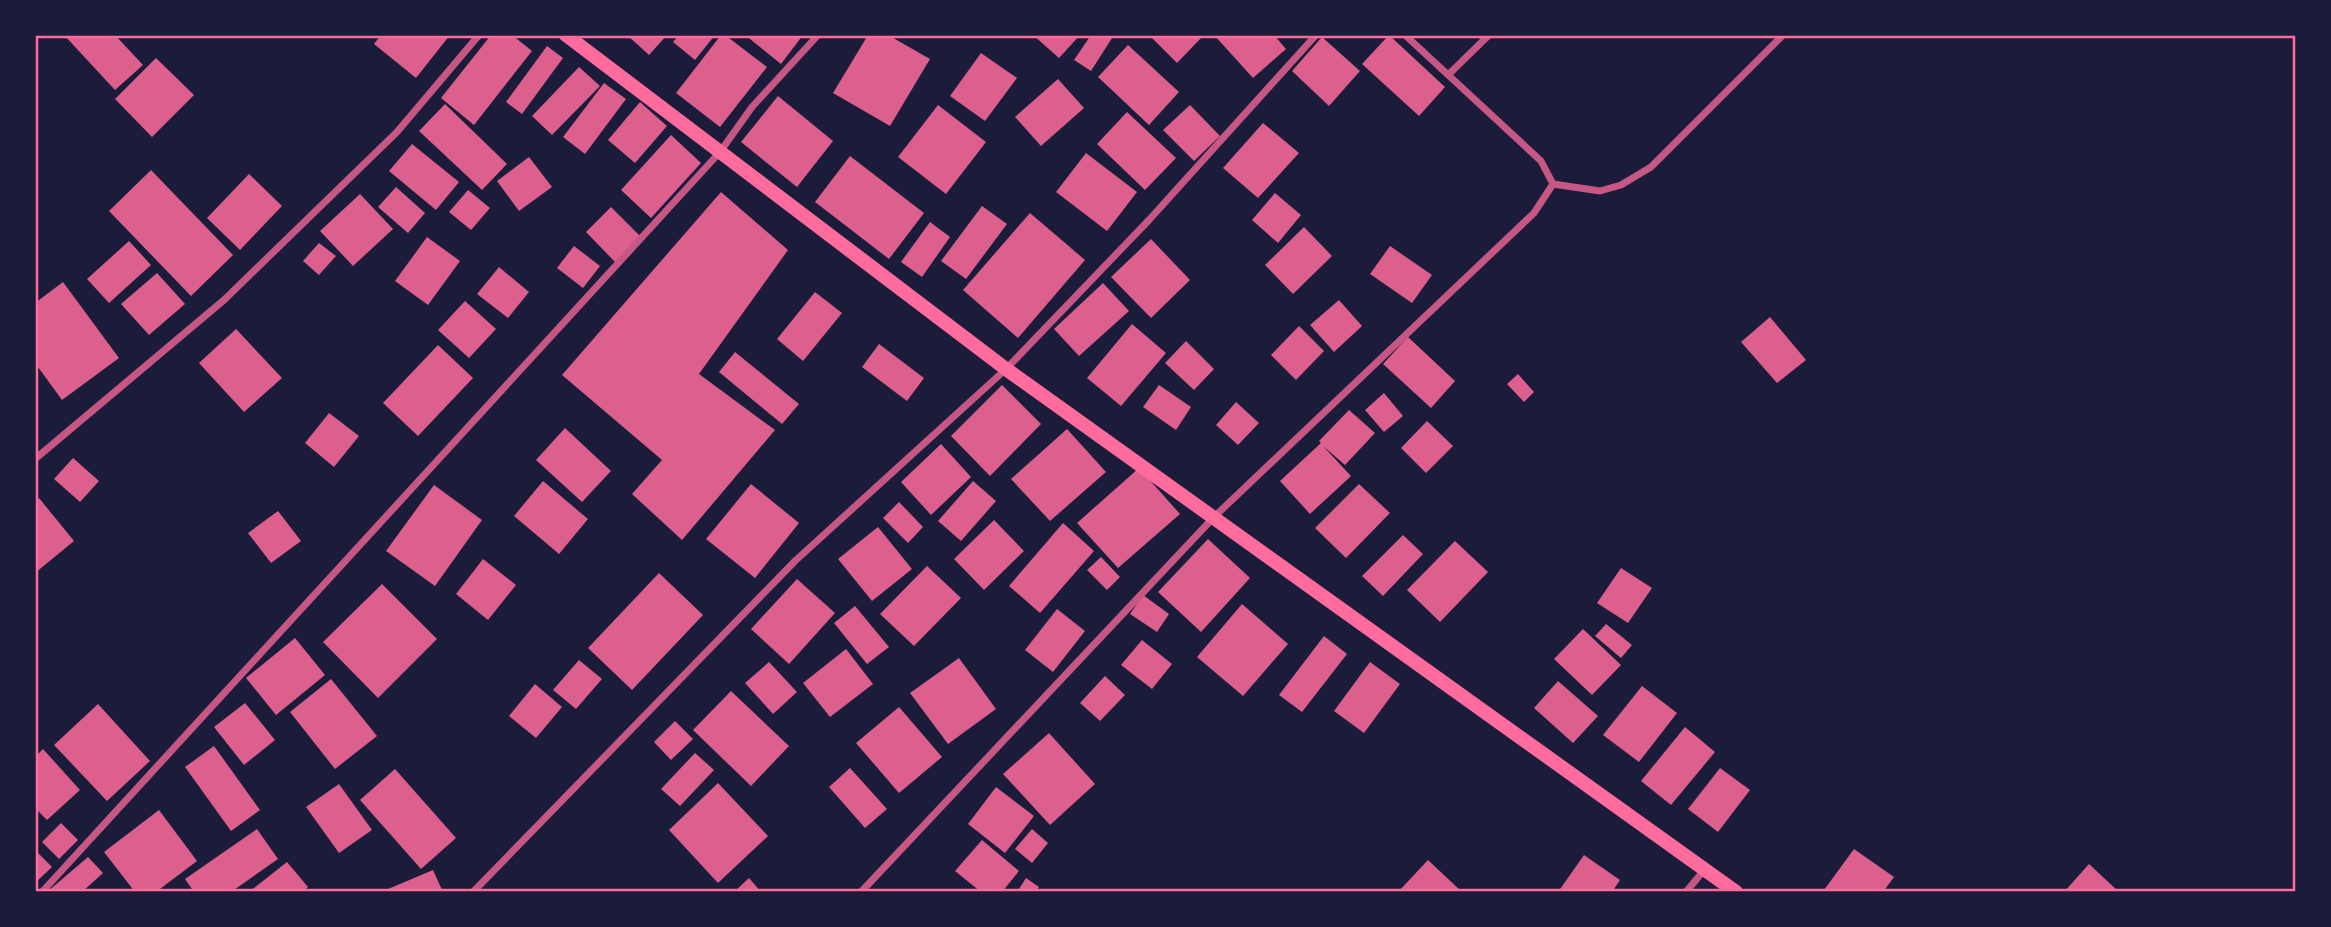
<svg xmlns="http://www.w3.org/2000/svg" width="2331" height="927" font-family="'Noto Sans',sans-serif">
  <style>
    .building { fill: #dd5f8e }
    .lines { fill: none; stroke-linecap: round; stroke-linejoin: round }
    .minor { stroke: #c65784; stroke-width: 7 }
    .secondary { stroke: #ff6b9d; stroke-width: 14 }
    .neatline { fill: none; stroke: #ff6b9d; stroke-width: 2.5 }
  </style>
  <rect width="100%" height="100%" fill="#1b1b3a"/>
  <g class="building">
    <path d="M 64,35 L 115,35 L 143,65 L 115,90 Z"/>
    <path d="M 381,35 L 450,35 L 416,78 L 374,44 Z"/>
    <path d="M 491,35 L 512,35 L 532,51 L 474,125 L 441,98 Z"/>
    <path d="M 627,35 L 667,35 L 649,55 Z"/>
    <path d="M 679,35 L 715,35 L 695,60 L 673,42 Z"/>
    <path d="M 721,35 L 725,35 L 767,67 L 720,127 L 676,93 Z"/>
    <path d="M 745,35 L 803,35 L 781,64 Z"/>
    <path d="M 868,35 L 888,35 L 930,59 L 890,126 L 833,93 Z"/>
    <path d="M 1033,35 L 1080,35 L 1059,58 Z"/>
    <path d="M 1091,35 L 1114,35 L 1091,71 L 1074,60 Z"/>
    <path d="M 1149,35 L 1202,35 L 1203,36 L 1177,63 Z"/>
    <path d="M 1214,35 L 1274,35 L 1286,49 L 1253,78 Z"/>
    <path d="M 1389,35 L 1445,87 L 1419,116 L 1362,64 Z"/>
    <path d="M 1322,37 L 1360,71 L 1329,106 L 1292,71 Z"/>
    <path d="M 1128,45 L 1179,92 L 1149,125 L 1098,77 Z"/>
    <path d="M 547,46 L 563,58 L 522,114 L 506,102 Z"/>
    <path d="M 981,53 L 1017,78 L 985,121 L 950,96 Z"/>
    <path d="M 156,58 L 194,95 L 152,137 L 115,99 Z"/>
    <path d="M 579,67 L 600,86 L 552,135 L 532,116 Z"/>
    <path d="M 1058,79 L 1084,108 L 1041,146 L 1015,117 Z"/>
    <path d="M 604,83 L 626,99 L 585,154 L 563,137 Z"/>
    <path d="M 778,96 L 833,141 L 797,187 L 741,142 Z"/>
    <path d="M 640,102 L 667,126 L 635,163 L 608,140 Z"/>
    <path d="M 445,104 L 507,164 L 482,190 L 419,131 Z"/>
    <path d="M 938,105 L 986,142 L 946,194 L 898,157 Z"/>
    <path d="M 1190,105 L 1220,136 L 1194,161 L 1163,130 Z"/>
    <path d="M 1127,112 L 1176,158 L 1145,190 L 1097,144 Z"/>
    <path d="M 1263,123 L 1299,153 L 1258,198 L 1223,168 Z"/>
    <path d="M 671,135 L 701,163 L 651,218 L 621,190 Z"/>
    <path d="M 412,144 L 459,182 L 436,210 L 389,171 Z"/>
    <path d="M 1086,153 L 1137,192 L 1107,231 L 1056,192 Z"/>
    <path d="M 850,156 L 924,213 L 889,259 L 815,202 Z"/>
    <path d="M 529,157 L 552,187 L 519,211 L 497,181 Z"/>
    <path d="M 151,170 L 233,255 L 191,296 L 109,211 Z"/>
    <path d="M 249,174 L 282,206 L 240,250 L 207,218 Z"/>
    <path d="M 396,187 L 425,213 L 408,233 L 378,207 Z"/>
    <path d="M 468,190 L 490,208 L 471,230 L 449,212 Z"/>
    <path d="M 721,192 L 788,250 L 699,374 L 775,430 L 682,540 L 632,494 L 662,460 L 562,375 Z"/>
    <path d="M 1275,193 L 1301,215 L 1278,243 L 1252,220 Z"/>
    <path d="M 360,194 L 393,229 L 353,266 L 320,231 Z"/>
    <path d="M 982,206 L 1007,224 L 966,279 L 941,261 Z"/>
    <path d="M 611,207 L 641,237 L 615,262 L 586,232 Z"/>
    <path d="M 1030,213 L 1085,260 L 1018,338 L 963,290 Z"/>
    <path d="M 930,222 L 950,237 L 922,277 L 901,262 Z"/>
    <path d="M 1304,227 L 1332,256 L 1293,294 L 1265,265 Z"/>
    <path d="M 427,237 L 460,261 L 428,305 L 395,281 Z"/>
    <path d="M 1151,239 L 1190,280 L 1151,318 L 1111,277 Z"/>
    <path d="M 129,241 L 151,265 L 109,303 L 87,279 Z"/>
    <path d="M 319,243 L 336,256 L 319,275 L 303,261 Z"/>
    <path d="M 574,246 L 600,266 L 583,288 L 557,268 Z"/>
    <path d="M 1390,246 L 1432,275 L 1412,303 L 1370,274 Z"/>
    <path d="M 499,267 L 529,292 L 508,318 L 477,294 Z"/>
    <path d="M 157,273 L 185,304 L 149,335 L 121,304 Z"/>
    <path d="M 63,282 L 119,358 L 62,400 L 35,363 L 35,303 Z"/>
    <path d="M 1103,283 L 1129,311 L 1079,356 L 1054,329 Z"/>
    <path d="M 815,292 L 842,313 L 803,361 L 777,339 Z"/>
    <path d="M 1339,300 L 1362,326 L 1334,352 L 1310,325 Z"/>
    <path d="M 465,301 L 496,329 L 469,358 L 438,330 Z"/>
    <path d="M 1770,317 L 1806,360 L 1777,383 L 1741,342 Z"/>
    <path d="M 1132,324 L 1166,353 L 1121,406 L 1087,378 Z"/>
    <path d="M 1299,326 L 1324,351 L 1296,380 L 1271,355 Z"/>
    <path d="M 236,329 L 282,378 L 244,412 L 199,363 Z"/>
    <path d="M 1408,337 L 1455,381 L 1431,408 L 1383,364 Z"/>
    <path d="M 1186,341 L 1214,369 L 1194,390 L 1165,363 Z"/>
    <path d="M 879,344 L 924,378 L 907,401 L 862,367 Z"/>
    <path d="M 438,345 L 473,378 L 418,436 L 383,403 Z"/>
    <path d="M 735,352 L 799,404 L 782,424 L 719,372 Z"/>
    <path d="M 1518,374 L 1534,392 L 1524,402 L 1507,384 Z"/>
    <path d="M 1002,385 L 1041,424 L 990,476 L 951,436 Z"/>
    <path d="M 1159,385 L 1191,407 L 1176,430 L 1143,407 Z"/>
    <path d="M 1384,393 L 1403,416 L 1384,432 L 1365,410 Z"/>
    <path d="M 1236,402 L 1259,423 L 1238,445 L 1216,425 Z"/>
    <path d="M 1349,410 L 1375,433 L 1345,465 L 1323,446 L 1351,476 L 1310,514 L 1280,481 L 1321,443 L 1319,441 Z"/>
    <path d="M 329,413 L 359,436 L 334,467 L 305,443 Z"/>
    <path d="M 1427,421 L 1453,446 L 1426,473 L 1401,448 Z"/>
    <path d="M 565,428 L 611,471 L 582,502 L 536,460 Z"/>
    <path d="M 1067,429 L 1106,472 L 1050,521 L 1011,479 Z"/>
    <path d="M 941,444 L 971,477 L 931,515 L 901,482 Z"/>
    <path d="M 73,458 L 99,481 L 80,502 L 54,479 Z"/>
    <path d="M 1139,468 L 1180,514 L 1118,568 L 1077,523 Z"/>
    <path d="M 543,481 L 588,519 L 559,554 L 514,516 Z"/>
    <path d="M 973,481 L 996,501 L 961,541 L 938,521 Z"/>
    <path d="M 751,484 L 799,523 L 755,578 L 706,539 Z"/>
    <path d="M 1359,484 L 1390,513 L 1346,558 L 1315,528 Z"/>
    <path d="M 434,485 L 482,520 L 435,586 L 386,551 Z"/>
    <path d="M 39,498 L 74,541 L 35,573 L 35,501 Z"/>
    <path d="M 899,502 L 923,527 L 908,543 L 883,518 Z"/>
    <path d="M 278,511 L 301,541 L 271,563 L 248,533 Z"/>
    <path d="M 994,520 L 1024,551 L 984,590 L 954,559 Z"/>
    <path d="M 1063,523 L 1094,551 L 1040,613 L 1009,586 Z"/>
    <path d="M 878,527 L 912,569 L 872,601 L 838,559 Z"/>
    <path d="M 1403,535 L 1423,554 L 1383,596 L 1362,576 Z"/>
    <path d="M 1208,539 L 1250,578 L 1201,632 L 1158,592 Z"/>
    <path d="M 1455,541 L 1488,572 L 1440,622 L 1407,590 Z"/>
    <path d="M 1101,557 L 1120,577 L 1107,590 L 1087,570 Z"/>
    <path d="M 483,559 L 516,585 L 488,620 L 456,594 Z"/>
    <path d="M 927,566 L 961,598 L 914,646 L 880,614 Z"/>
    <path d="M 1621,568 L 1652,588 L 1628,623 L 1597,603 Z"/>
    <path d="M 659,573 L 703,615 L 632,690 L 588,648 Z"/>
    <path d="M 797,579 L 835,613 L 789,664 L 751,629 Z"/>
    <path d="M 382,584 L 437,639 L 378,698 L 323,642 Z"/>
    <path d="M 1143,595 L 1169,614 L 1157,632 L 1130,614 Z"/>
    <path d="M 1242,604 L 1288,644 L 1243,696 L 1197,657 Z"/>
    <path d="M 855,606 L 889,647 L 867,664 L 834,623 Z"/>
    <path d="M 1057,609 L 1085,631 L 1053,672 L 1025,650 Z"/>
    <path d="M 1606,624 L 1632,645 L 1621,658 L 1595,636 Z"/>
    <path d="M 1583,629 L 1621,665 L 1592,695 L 1554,659 Z"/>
    <path d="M 1324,636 L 1347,654 L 1302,712 L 1279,695 Z"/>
    <path d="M 295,638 L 325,675 L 276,715 L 246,678 Z"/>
    <path d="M 1142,640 L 1172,664 L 1152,689 L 1121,665 Z"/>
    <path d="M 846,649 L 873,684 L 830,717 L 803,683 Z"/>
    <path d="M 959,658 L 996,709 L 948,744 L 910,693 Z"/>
    <path d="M 579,660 L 602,679 L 576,709 L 553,690 Z"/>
    <path d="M 769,662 L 797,692 L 773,714 L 745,683 Z"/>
    <path d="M 1370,662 L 1400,684 L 1364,733 L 1334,711 Z"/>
    <path d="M 1105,676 L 1125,695 L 1100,721 L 1080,703 Z"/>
    <path d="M 331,679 L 377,736 L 335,769 L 290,712 Z"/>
    <path d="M 1558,681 L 1598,716 L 1573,743 L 1534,708 Z"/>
    <path d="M 535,684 L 562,707 L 536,738 L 509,716 Z"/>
    <path d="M 1642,686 L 1677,713 L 1639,762 L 1603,735 Z"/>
    <path d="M 731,691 L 789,746 L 751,786 L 693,730 Z"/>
    <path d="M 245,703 L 275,740 L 244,765 L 214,727 Z"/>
    <path d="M 98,704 L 150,761 L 107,801 L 54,745 Z"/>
    <path d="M 899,707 L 942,757 L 899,793 L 856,743 Z"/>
    <path d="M 675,721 L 693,739 L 671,760 L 654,742 Z"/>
    <path d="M 1685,727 L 1715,752 L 1671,805 L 1641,781 Z"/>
    <path d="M 1049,733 L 1095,784 L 1050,825 L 1003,774 Z"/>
    <path d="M 214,746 L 260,810 L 231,831 L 185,767 Z"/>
    <path d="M 43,749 L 80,790 L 47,820 L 35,808 L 35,757 Z"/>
    <path d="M 695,753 L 714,770 L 680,806 L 661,789 Z"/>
    <path d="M 850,768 L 887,809 L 865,828 L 829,787 Z"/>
    <path d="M 1720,768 L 1750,790 L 1718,832 L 1688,809 Z"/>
    <path d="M 395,769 L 456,838 L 421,869 L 360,800 Z"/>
    <path d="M 718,783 L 768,836 L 718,883 L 669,830 Z"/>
    <path d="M 339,784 L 372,830 L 339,853 L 306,807 Z"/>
    <path d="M 996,787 L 1034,816 L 1005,853 L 968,824 Z"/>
    <path d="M 159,810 L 197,861 L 156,892 L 135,892 L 104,852 Z"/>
    <path d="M 61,823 L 78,840 L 59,859 L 42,842 Z"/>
    <path d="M 257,829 L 278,859 L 231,892 L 194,892 L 185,879 Z"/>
    <path d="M 1032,829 L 1048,843 L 1032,863 L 1015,849 Z"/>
    <path d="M 982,840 L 1019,871 L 1002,892 L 981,892 L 955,871 Z"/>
    <path d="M 1854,849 L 1894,877 L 1883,892 L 1824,890 Z"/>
    <path d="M 35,850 L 52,867 L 35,883 Z"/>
    <path d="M 1584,855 L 1620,880 L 1612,892 L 1558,892 Z"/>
    <path d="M 88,857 L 103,873 L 82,892 L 47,892 Z"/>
    <path d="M 1428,860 L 1462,892 L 1398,892 Z"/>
    <path d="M 287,862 L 308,887 L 302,892 L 249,892 Z"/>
    <path d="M 2089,864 L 2119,892 L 2064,892 Z"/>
    <path d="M 433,870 L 443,892 L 381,892 Z"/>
    <path d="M 749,878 L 761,892 L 734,892 Z"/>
    <path d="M 1026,878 L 1039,887 L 1036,892 L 1017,892 Z"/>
  </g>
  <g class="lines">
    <g class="minor">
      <path d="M 1449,74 L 1489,35"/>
      <path d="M 1553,184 L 1600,191 L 1621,185 L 1651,167 L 1783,35"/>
      <path d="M 35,459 L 224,300 L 397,132 L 479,35"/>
      <path d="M 42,892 L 720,152 L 752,107 L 818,35"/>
      <path d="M 473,892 L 795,561 L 1006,369 L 1149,220 L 1316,35"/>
      <path d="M 861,892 L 1214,517 L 1534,213 L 1553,184 L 1541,161 L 1405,35"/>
      <path d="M 1686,892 L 1705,869"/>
    </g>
    <path class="secondary" d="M 566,35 L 1006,369 L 1736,892"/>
  </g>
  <rect width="2331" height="927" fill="none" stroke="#1b1b3a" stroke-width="74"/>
  <rect x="37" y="37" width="2257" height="853" class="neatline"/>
</svg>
